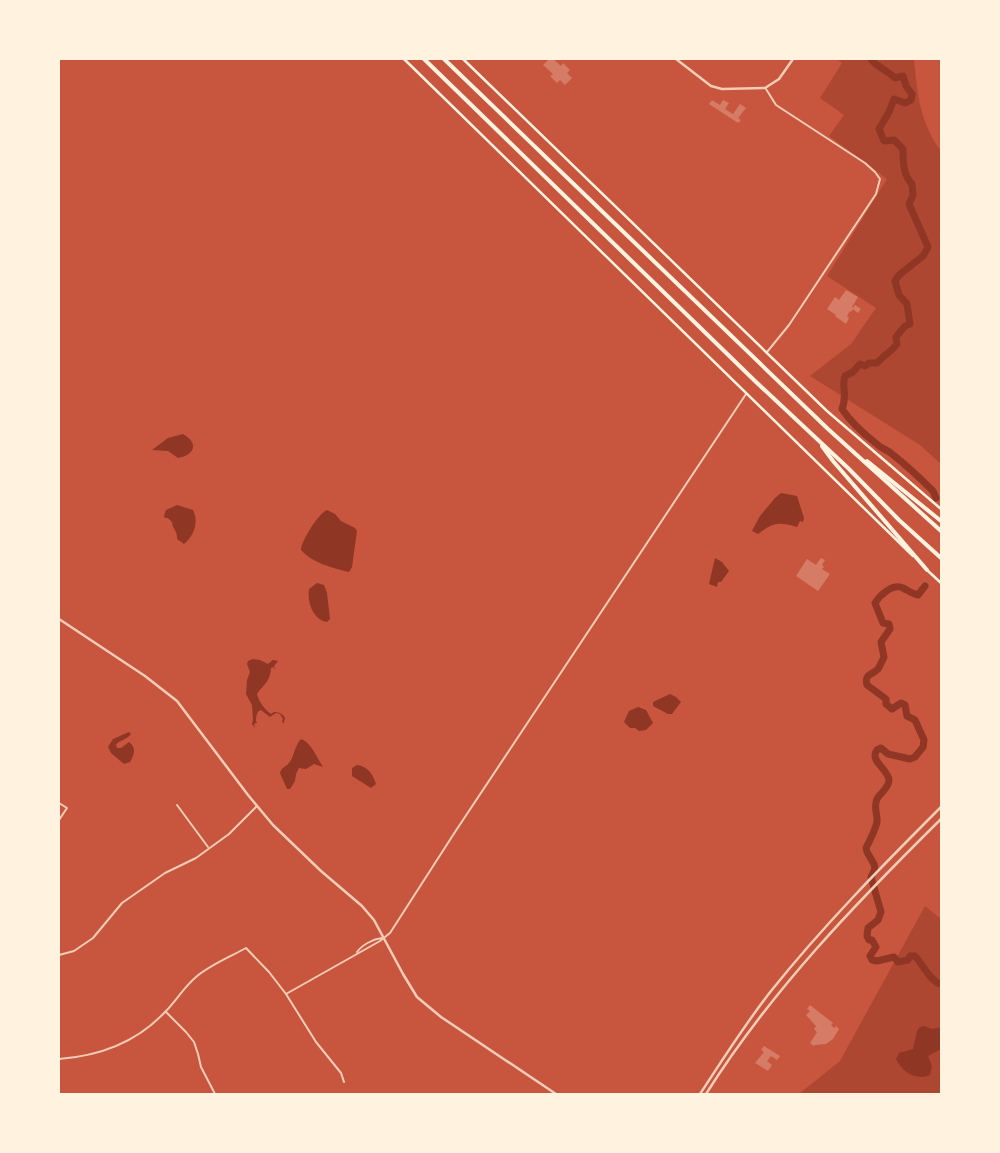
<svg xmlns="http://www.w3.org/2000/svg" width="1000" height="1153" font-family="'Fira Sans',sans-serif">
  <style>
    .green { fill: #ae4732 }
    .water { fill: #8f3625 }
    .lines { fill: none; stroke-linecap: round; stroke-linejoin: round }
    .river { stroke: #8f3625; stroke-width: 7 }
    .building { fill: #d67c66 }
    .minor { stroke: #f1ccb7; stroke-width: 2 }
    .tertiary { stroke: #f1ccb7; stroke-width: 2.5 }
    .secondary { stroke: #fff3e0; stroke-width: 2.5 }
    .motorway { stroke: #fff3e0; stroke-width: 4 }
  </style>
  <rect width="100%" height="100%" fill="#c8553d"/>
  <g class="green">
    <path d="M 836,59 L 914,59 C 917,93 920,123 941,151 L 941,464 L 920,445 L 810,376 L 851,344 L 876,308 L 827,276 L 887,179 L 829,136 L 844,115 L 820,98 L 842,63 Z"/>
    <path d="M 925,906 L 941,919 L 941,1094 L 799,1094 L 840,1061 Z"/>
  </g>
  <g class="water">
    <path d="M 183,434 C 199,443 195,455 178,458 L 168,451 L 152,450 L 168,438 Z"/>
    <path d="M 781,493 L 797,496 L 804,518 L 803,522 L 800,521 L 797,527 C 778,522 774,522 758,534 L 752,531 L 760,516 L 775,498 Z"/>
    <path d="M 177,505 L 193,510 C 199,522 194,536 184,544 L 177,539 C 178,532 172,528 172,522 L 168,518 L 165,518 L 164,516 L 166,510 Z"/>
    <path d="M 327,510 L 335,514 L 341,521 L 355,528 L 357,531 L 352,567 L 349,572 C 333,568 312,563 301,550 C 301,541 319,513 327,510 Z"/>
    <path d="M 715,558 L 722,562 L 729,571 L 721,582 L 718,582 L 717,587 L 709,584 Z"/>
    <path d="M 317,583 L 324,585 L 327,593 L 330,619 L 327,622 C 313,620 307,602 309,589 Z"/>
    <path d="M 253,659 L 260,660 L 268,664 L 273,660 L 278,661 L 274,666 L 275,670 L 273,667 L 271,668 C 270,682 264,684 257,694 C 259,702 265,710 271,714 L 274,712 C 279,712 283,714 285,718 L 284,723 L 282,722 L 283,719 L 280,714 L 276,713 L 270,717 L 261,710 C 257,711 256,716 256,721 L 257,723 L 254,724 L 255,728 L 252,724 L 253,719 L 252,705 L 246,694 L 247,680 L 250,672 L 247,664 L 248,661 Z"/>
    <path d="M 670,694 L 676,697 L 681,702 L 672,714 L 668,714 L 653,706 L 653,702 Z"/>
    <path d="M 638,707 L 646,710 L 653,723 L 646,730 L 639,731 L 635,728 L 630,728 L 624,722 L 629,711 Z"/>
    <path d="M 129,732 L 131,734 C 127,740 119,740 116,745 L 117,748 L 121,748 L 129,742 C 137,748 134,755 130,762 L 124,764 L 111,753 L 108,747 L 113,739 Z"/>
    <path d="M 301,739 C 311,742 317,758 323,767 L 314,764 L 306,769 L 299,768 L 296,774 L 295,781 L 290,789 L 287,789 L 280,773 C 282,767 284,768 288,764 C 294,759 294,746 301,739 Z"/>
    <path d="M 357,765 C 368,766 373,775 376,784 L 371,788 L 352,776 L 352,768 Z"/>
    <path d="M 924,1026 L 932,1029 L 941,1027 L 941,1049 L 928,1056 L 932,1066 L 930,1075 C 916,1081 902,1072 896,1059 L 899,1053 L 913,1049 L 917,1031 L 920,1027 Z"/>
  </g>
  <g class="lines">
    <g class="river">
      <path d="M 871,59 C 878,68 887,70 895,78 L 903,76 L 906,86 L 912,94 L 911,100 L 905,103 L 894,99 L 889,112 L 879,129 L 884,141 L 894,140 L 903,149 C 903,161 903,175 912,184 L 913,195 L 909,204 L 928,247 L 923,256 L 899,275 L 895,281 L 899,295 L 907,304 L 910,324 L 905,326 L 896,337 L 897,344 C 892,351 883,356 877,363 L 869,363 L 865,366 L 860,364 L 853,372 L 845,376 C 841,385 848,395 842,409 C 852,424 865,435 878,445 C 882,449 888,450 892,454 C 906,465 920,478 933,491 L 936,498"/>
      <path d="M 925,586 L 918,595 C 912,594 909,591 903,588 C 893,583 880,595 875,603 L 883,623 L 889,624 L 890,629 L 881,642 L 884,657 C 882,661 880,666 878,669 C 872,675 864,674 867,685 L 886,699 L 886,704 L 892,709 L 901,703 L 905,705 L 907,716 L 915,720 L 924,740 L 923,747 L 915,757 L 910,759 L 888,754 L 881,748 L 877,750 C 869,761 888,769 889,780 C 889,788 880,793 877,799 C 873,807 878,815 877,822 C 875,831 870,840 866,848 L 867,852 L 874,864 L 875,869 L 871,877 L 881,912 L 878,920 L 868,928 L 867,936 L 869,940 L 872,940 L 876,947 L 870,956 L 872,960 L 877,961 L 894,957 L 898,962 L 908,960 L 910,956 L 915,956 C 923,965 931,982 941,984"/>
    </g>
  </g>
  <g class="building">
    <path d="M 549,59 L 553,59 L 561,66 L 563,63 L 570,70 L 567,73 L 572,78 L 565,85 L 560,80 L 557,83 L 550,76 L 553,74 L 543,65 Z"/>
    <path d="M 712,100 L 720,105 L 723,100 L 729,103 L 725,109 L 733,114 L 740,104 L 746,108 L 738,118 L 741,120 L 738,123 L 709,104 Z"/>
    <path d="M 846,290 L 858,297 L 852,307 L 853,308 L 855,305 L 861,309 L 858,313 L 853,309 L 851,312 L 850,311 L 847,316 L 849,318 L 846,324 L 835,316 L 836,315 L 827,309 L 835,297 L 839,300 Z"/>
    <path d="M 821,558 L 825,560 L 822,565 L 824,567 L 822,569 L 830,574 L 818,591 L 796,576 L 807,559 L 816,565 Z"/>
    <path d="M 810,1005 L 833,1023 L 831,1025 L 834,1028 L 836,1026 L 839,1029 L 833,1039 L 826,1044 L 815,1045 L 814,1046 L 810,1043 L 817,1032 L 814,1029 L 816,1026 L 806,1015 L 810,1011 L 807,1009 Z"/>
    <path d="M 764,1046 L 780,1056 L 777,1060 L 771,1056 L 767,1061 L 772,1065 L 768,1071 L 755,1063 L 764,1052 L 761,1050 Z"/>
  </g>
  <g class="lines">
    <g class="minor">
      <path d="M 766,89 L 776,105 L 865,163 L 875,172 L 880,179 L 876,194 L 789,325 L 767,352"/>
      <path d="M 59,803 L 67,808 L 59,820"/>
      <path d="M 177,805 L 208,847"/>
      <path d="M 357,952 C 362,945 373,939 382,938"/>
      <path d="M 59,955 L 74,951 L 93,938 L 122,903 L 165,873 L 196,858 L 229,834 L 257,806"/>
      <path d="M 286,994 L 380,941 L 390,933 L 455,832 L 746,394"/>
      <path d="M 166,1012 L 186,1032 L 194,1042 L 198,1054 L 201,1067 L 215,1094"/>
      <path d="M 59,1059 C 99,1056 137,1042 165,1012 C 176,1001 184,987 196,977 C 210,965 230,957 246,948 L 269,972 L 286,994 L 316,1042 L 341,1073 L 344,1082"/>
    </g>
    <g class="tertiary">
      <path d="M 676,59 L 711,86 L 722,89 L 765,88 L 779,79 L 793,59"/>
      <path d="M 59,619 L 145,676 L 177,701 L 248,795 L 273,825 L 321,871 L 362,906 L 374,920 L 403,974 L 417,997 L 441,1017 L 556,1094"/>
      <path d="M 700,1094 C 723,1059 745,1024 771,991 C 823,926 882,866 941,807"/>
      <path d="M 706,1094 C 771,991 855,904 941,819"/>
    </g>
    <g class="secondary">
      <path d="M 404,59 L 913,556"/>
      <path d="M 463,59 L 827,411 L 941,509"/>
      <path d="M 927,570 L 941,583"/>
    </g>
    <g class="motorway">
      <path d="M 424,59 L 755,381 L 848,468 L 899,520 L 941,558"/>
      <path d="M 444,59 L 828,429 L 941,531"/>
      <path d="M 822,446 L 833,461 L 927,570"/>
      <path d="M 867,461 L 941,521"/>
    </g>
  </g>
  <rect width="1000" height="1153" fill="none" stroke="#fff3e0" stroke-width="120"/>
</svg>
